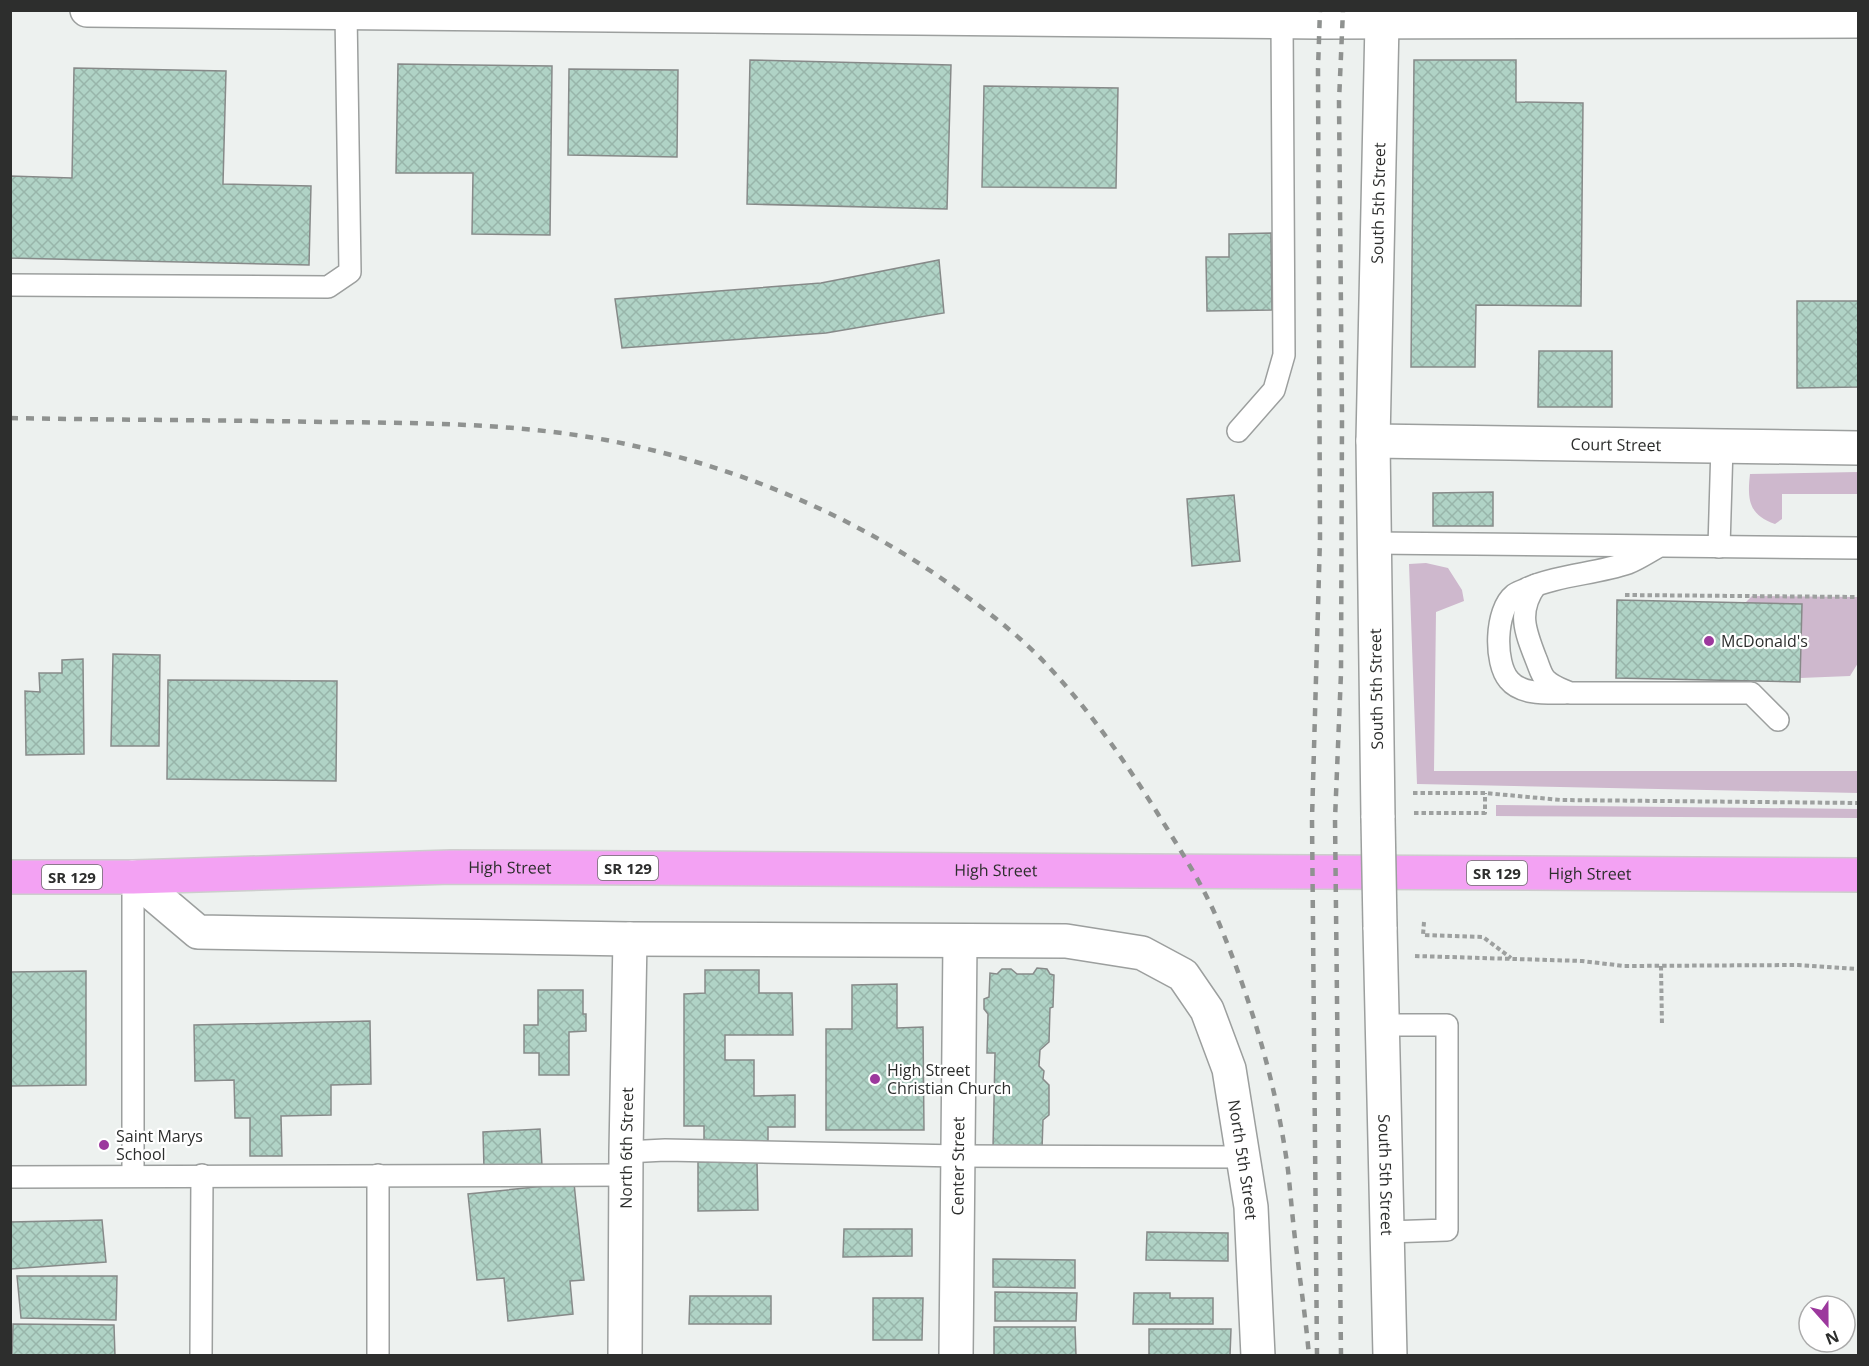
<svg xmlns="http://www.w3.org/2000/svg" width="1869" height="1366" font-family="'Open Sans',sans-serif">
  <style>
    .green { fill: #ceb8cd }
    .building { fill: url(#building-cross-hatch); stroke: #878a89; stroke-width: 1.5 }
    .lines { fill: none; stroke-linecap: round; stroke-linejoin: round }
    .service-casing { stroke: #9c9f9e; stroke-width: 24 }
    .minor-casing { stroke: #9c9f9e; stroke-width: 36 }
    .tertiary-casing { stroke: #9c9f9e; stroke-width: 36 }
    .trunk-casing { stroke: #cdcdcd; stroke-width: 36 }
    .path { stroke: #9da09f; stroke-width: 4; stroke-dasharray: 4.5 3; stroke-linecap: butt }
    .service { stroke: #fff; stroke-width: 21 }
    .minor { stroke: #fff; stroke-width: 33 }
    .tertiary { stroke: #fff; stroke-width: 33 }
    .trunk { stroke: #f3a2f3; stroke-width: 33 }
    .rail { stroke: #8f9290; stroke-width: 4.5; stroke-dasharray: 8 8; stroke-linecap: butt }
    .minor-bridge-casing { stroke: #9c9f9e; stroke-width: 36; stroke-linecap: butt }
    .minor-bridge { stroke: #fff; stroke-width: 33 }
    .poi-dot { fill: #9c389d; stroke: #fff; stroke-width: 2 }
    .labels { text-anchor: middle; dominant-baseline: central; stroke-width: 4.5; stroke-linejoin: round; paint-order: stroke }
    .shield { fill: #fff; stroke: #6c6d6c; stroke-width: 1.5 }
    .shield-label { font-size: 15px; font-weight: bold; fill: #2d2e2d }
    .street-label { font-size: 16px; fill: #2d2e2d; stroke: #fff }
    .poi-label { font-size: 16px; fill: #2d2e2d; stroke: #fff; text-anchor: start }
  </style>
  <defs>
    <pattern id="building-cross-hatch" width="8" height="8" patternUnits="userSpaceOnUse" patternTransform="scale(1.5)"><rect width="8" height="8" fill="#b0d3c6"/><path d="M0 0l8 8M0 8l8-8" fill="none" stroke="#98b5aa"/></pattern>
  </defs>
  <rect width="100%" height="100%" fill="#edf1ef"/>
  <g class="green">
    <path d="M 1858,472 L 1858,494 L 1782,494 L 1782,519 L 1775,524 C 1749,515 1747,500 1750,474 Z"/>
    <path d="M 1426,563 L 1448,568 L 1462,590 L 1464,601 L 1436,612 L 1434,771 L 1858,771 L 1858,793 L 1417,784 L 1409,564 Z"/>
    <path d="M 1752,596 L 1858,597 L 1858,663 L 1850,676 L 1800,678 L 1802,604 L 1745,603 Z"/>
    <path d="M 1496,805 L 1858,809 L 1858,818 L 1496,816 Z"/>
  </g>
  <g class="building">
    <path d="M 750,60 L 951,65 L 947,209 L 747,204 Z"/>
    <path d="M 1414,60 L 1516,60 L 1516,102 L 1583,103 L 1581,306 L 1476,305 L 1475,367 L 1411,367 Z"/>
    <path d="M 398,64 L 552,66 L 550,235 L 472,234 L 473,173 L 396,173 Z"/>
    <path d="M 74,68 L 226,71 L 223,184 L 311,186 L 309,265 L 10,258 L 10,176 L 72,178 Z"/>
    <path d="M 569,69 L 678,70 L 677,157 L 568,155 Z"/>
    <path d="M 984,86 L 1118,88 L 1116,188 L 982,187 Z"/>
    <path d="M 1271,233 L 1272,310 L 1207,311 L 1206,257 L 1229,257 L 1229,234 Z"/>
    <path d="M 939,260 L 944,313 L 826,333 L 622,348 L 615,299 L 821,283 Z"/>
    <path d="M 1797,301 L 1858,301 L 1858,387 L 1797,388 Z"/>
    <path d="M 1539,351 L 1612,351 L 1612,407 L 1538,407 Z"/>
    <path d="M 1493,492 L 1493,526 L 1433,526 L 1433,493 Z"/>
    <path d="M 1234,495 L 1240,561 L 1192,566 L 1187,499 Z"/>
    <path d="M 1617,600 L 1802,604 L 1800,682 L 1616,678 Z"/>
    <path d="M 113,654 L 160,655 L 159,746 L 111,746 Z"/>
    <path d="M 83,659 L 84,754 L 26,755 L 25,691 L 40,692 L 39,673 L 62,673 L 62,660 Z"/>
    <path d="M 168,680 L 337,681 L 336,781 L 167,779 Z"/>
    <path d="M 1037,968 L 1047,969 L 1050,974 L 1054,975 L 1053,1007 L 1050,1008 L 1049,1042 L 1040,1050 L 1039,1066 L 1044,1071 L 1043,1079 L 1049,1085 L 1049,1115 L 1043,1120 L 1042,1149 L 993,1148 L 995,1053 L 987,1053 L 988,1014 L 984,1009 L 984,999 L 989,997 L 990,973 L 997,974 L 1002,969 L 1011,969 L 1017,974 L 1033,974 Z"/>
    <path d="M 705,970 L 759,970 L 759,993 L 792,993 L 793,1035 L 725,1035 L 725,1060 L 754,1060 L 754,1096 L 795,1095 L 795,1127 L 768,1127 L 768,1145 L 704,1145 L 704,1126 L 684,1126 L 684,994 L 705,993 Z"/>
    <path d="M 86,971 L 86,1085 L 10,1086 L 10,972 Z"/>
    <path d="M 897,984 L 897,1028 L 923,1027 L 924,1130 L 826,1130 L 826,1029 L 852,1029 L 852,985 Z"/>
    <path d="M 538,990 L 583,990 L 583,1014 L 586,1014 L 586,1031 L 569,1032 L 569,1075 L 539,1075 L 539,1053 L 524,1053 L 524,1025 L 538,1025 Z"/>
    <path d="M 370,1021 L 371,1084 L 331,1085 L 331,1115 L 281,1116 L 282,1156 L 250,1156 L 250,1118 L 235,1118 L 234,1080 L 195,1081 L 194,1025 Z"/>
    <path d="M 540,1129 L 542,1166 L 484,1169 L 483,1132 Z"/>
    <path d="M 698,1162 L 757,1162 L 758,1210 L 698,1211 Z"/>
    <path d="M 574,1183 L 584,1280 L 570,1281 L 573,1314 L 508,1321 L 504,1278 L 477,1280 L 468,1194 Z"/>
    <path d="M 102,1220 L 106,1262 L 11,1269 L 10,1222 Z"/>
    <path d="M 844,1229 L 912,1229 L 912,1256 L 843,1257 Z"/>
    <path d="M 1147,1232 L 1228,1233 L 1228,1261 L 1146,1260 Z"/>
    <path d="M 993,1259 L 1075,1260 L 1075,1288 L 993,1287 Z"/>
    <path d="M 17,1276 L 117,1276 L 116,1320 L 21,1318 Z"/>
    <path d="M 995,1292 L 1077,1293 L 1076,1321 L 995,1321 Z"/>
    <path d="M 1134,1293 L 1170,1293 L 1170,1298 L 1213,1298 L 1213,1324 L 1133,1324 Z"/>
    <path d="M 690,1296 L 771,1296 L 771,1324 L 689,1324 Z"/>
    <path d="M 873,1298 L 923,1298 L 922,1340 L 873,1340 Z"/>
    <path d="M 13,1324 L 114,1325 L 115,1356 L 12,1356 Z"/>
    <path d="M 994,1327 L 1075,1327 L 1076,1355 L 994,1355 Z"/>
    <path d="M 1149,1329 L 1231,1329 L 1230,1356 L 1149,1356 Z"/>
  </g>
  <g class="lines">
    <defs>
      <g id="service">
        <path d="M 10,285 L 328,287 L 350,272 L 346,13"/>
        <path d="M 1238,431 L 1274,390 L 1284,355 L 1282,21"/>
        <path d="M 1373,543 L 1858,548"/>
        <path d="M 1719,547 L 1722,446"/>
        <path d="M 1536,585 C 1517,611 1525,631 1536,659 C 1539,666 1541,675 1546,680 C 1553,687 1561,689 1570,693 L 1751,693 L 1778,720"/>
        <path d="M 1565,693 C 1548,693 1521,695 1509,680 C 1494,663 1495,610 1514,595 C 1517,592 1523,591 1526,589 C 1558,575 1595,574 1628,563 C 1638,559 1647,553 1656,548"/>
        <path d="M 1382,1025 L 1447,1025 L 1447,1230 L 1387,1232"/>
        <path d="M 626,1152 L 665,1150 L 959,1156 L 1243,1157"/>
        <path d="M 133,1175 L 133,877"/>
        <path d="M 10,1177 L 626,1175"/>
        <path d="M 201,1356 L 202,1175"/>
        <path d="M 378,1356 L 378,1175"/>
      </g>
      <g id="minor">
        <path id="s1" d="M 1373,441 L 1858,448"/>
        <path id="s2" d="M 1378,818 L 1373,441 L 1382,22"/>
        <path id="s3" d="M 1380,927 L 1390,1356"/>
        <path id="s4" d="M 625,1356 L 626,1152 L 630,939"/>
        <path id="s5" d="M 956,1356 L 960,941"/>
      </g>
      <g id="tertiary">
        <path d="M 87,10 L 1319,22 L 1858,21"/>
        <path id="s6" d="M 133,877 L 198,932 L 630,939 L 1066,941 L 1142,953 L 1183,975 L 1207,1010 L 1229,1069 L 1251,1207 L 1258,1356"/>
      </g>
      <g id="trunk">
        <path id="s7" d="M 10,877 L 133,877 L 451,867 L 1858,875"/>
      </g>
    </defs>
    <use href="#service" class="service-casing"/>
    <use href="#minor" class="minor-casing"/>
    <use href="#tertiary" class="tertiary-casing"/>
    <use href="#trunk" class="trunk-casing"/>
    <g class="path">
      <path d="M 1625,595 L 1858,597"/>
      <path d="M 1413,793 L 1485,793 L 1561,800 L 1858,803"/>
      <path d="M 1414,813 L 1485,813 L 1485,793"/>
      <path d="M 1424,922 L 1423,935 L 1483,937 L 1511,958"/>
      <path d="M 1415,956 L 1582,961 L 1624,966 L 1798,965 L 1858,969"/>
      <path d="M 1661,966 L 1662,1026"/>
    </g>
    <use href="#service" class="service"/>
    <use href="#minor" class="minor"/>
    <use href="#tertiary" class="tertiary"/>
    <use href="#trunk" class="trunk"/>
    <g class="rail">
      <path d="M 10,418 C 116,420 222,420 327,422 C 420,423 514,423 606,440 C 735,465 856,515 962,593 C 992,615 1022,638 1047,665 C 1090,711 1125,761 1158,814 C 1181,851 1205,888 1221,928 C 1253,1006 1277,1088 1288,1170 C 1291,1198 1293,1226 1297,1254 C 1301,1288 1306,1321 1309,1356"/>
      <path d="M 1317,1356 L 1312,819 L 1320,538 L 1318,69 L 1320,10"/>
      <path d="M 1341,1356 L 1335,819 L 1341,673 L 1342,417 L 1339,101 L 1343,10"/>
    </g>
    <defs>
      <path id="minor-bridge" d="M 1378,818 L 1380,927"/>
    </defs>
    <use href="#minor-bridge" class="minor-bridge-casing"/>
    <use href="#minor-bridge" class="minor-bridge"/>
  </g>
  <g class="poi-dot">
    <circle cx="1709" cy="641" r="6"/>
    <circle cx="875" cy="1079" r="6"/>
    <circle cx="104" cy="1145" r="6"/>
  </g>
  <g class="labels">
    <g class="shield">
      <rect x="598" y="856" width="60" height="24" rx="4.5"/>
      <rect x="1467" y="861" width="60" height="24" rx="4.5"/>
      <rect x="42" y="865" width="60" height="24" rx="4.5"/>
    </g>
    <g class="shield-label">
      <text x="628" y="868">SR 129</text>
      <text x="1497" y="873">SR 129</text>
      <text x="72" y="877">SR 129</text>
    </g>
    <g class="street-label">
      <text stroke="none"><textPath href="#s2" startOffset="615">South 5th Street</textPath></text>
      <text stroke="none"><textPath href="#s1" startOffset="243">Court Street</textPath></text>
      <text transform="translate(1376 689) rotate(-91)">South 5th Street</text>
      <text stroke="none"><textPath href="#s7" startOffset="500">High Street</textPath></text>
      <text stroke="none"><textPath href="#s7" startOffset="986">High Street</textPath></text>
      <text stroke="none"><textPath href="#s7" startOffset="1580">High Street</textPath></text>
      <text stroke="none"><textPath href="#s4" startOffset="208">North 6th Street</textPath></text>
      <text stroke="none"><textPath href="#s6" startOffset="1274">North 5th Street</textPath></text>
      <text stroke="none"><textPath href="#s5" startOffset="190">Center Street</textPath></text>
      <text stroke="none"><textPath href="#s3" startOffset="248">South 5th Street</textPath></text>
    </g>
    <g class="poi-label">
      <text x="1721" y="641">McDonald's</text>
      <text x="887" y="1070">High Street<tspan x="887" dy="18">Christian Church</tspan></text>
      <text x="116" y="1136">Saint Marys<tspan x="116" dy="18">School</tspan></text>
    </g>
  </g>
  <rect width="1869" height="1366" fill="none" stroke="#2d2e2d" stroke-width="24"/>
  <g transform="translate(1827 1324) rotate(159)"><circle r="28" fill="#ffffff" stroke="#ababab" stroke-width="1.5"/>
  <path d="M0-4.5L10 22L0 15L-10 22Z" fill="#9c389d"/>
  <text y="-9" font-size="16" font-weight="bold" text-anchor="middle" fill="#2d2e2d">N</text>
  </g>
</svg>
